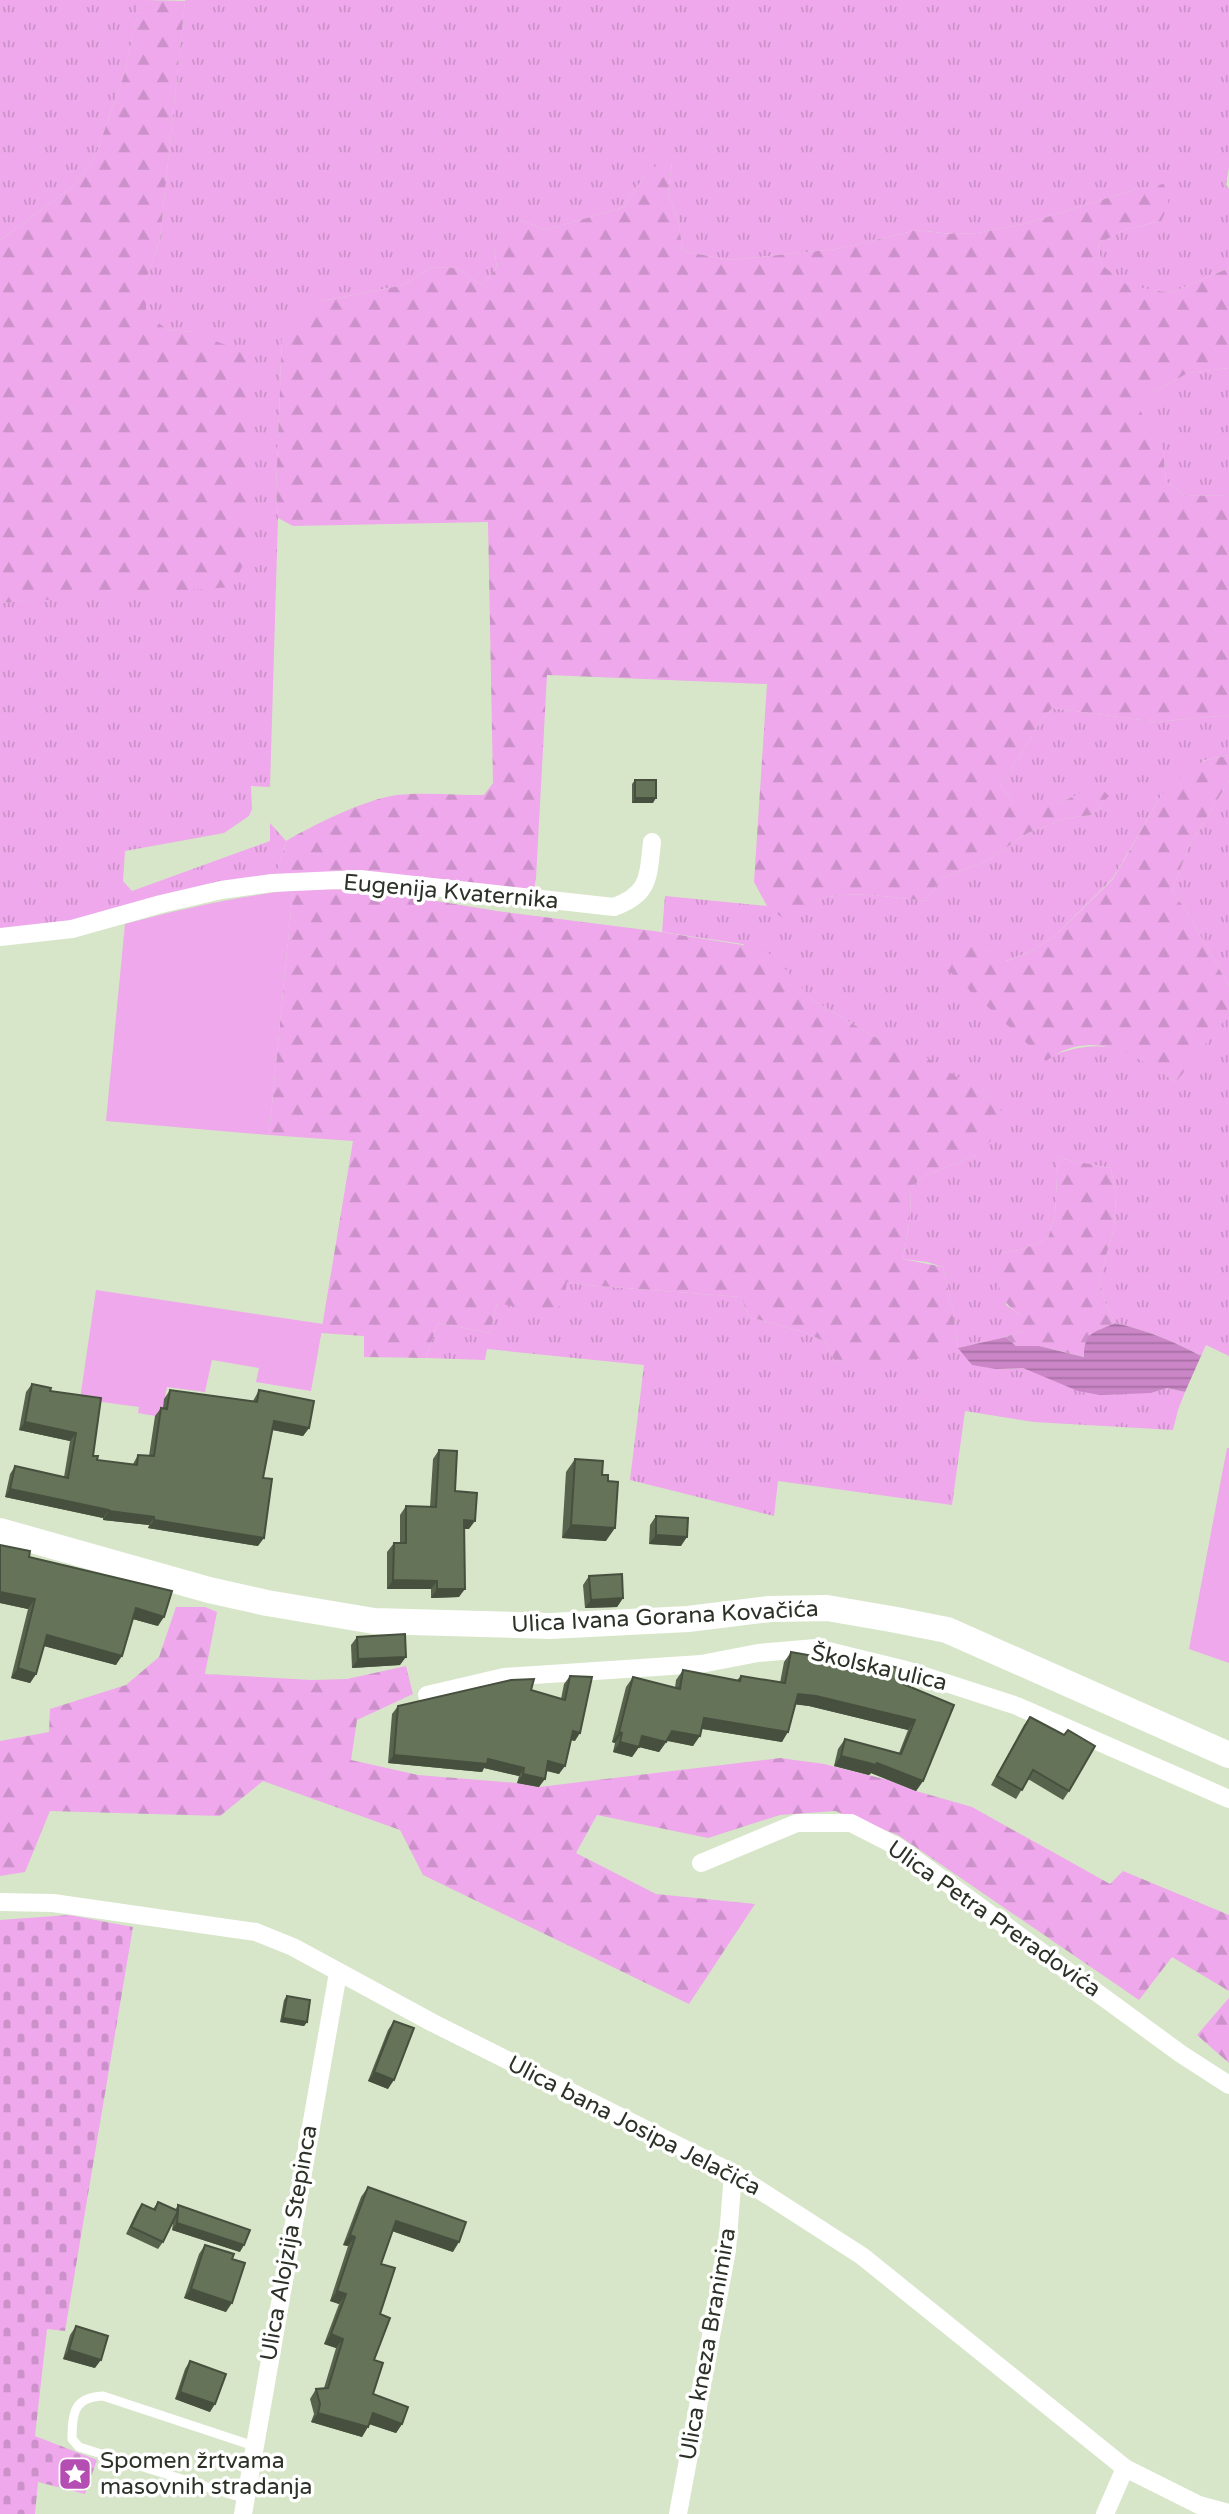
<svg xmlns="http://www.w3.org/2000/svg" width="1229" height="2514" font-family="'Varela Round',sans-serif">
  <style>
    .grass { fill: url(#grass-tufts) }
    .forest { fill: url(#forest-firs) }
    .cemetery { fill: url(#cemetery-stones) }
    .garden { fill: #eea8eb }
    .water { fill: url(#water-rules) }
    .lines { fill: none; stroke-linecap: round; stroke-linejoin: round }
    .lane { stroke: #fff; stroke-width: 9 }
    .street { stroke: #fff; stroke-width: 18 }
    .secondary { stroke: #fff; stroke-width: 26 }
    .wall { fill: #57634d }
    .shaded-wall { fill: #47503e }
    .building { fill: #657359; stroke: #47503e; stroke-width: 2 }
    .labels { text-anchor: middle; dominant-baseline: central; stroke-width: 7; stroke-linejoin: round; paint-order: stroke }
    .street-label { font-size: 23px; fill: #2c3227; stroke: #fff }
    .poi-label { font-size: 23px; fill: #2c3227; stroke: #fff; text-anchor: start }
  </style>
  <defs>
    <pattern id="grass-tufts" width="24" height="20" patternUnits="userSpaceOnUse" patternTransform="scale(1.75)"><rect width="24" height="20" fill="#eea8eb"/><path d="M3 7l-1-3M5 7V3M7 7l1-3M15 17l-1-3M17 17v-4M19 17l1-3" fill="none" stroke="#cc91ca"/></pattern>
    <pattern id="forest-firs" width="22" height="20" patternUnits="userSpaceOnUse" patternTransform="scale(1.75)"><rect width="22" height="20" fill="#eea8eb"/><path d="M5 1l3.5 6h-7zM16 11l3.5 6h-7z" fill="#cc91ca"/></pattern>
    <pattern id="cemetery-stones" width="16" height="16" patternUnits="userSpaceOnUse" patternTransform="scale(1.75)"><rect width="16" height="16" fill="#eea8eb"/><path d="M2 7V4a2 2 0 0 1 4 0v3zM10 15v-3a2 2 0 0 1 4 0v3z" fill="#cc91ca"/></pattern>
    <pattern id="water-rules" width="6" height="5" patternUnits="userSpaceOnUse" patternTransform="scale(1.75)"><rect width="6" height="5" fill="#cb86c8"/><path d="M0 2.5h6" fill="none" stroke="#a56ea2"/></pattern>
  </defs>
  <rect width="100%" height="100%" fill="#d7e6c9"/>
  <g class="grass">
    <path d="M 0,0 L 146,0 L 139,7 L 125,72 L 96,154 L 76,184 L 0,240 Z"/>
    <path d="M 185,0 L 1229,0 L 1229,167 L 1226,185 L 1229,189 L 1229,268 L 1170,293 L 1127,286 L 1102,265 L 1098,244 L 1126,229 L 1161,221 L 1136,189 L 1028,223 L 977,233 L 951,234 L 917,230 L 837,249 L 729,260 L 683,251 L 678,220 L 668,193 L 672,163 L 645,175 L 624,207 L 546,230 L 521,220 L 494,249 L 497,267 L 482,285 L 457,268 L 431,267 L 404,285 L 322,301 L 282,334 L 276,491 L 278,518 L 270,787 L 251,786 L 252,809 L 249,816 L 224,833 L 125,851 L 123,881 L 132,891 L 270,841 L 270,823 L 286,841 L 276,875 L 55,928 L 0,933 L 0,603 L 37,600 L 192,332 L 168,330 L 146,315 L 146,280 L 160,239 Z"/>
    <path d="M 1229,368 L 1229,495 L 1185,496 L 1166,481 L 1163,451 L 1136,405 L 1154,392 L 1188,373 Z"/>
    <path d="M 1052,708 L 1156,722 L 1229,715 L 1229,755 L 1205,760 L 1161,796 L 1113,878 L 1058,933 L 1034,950 L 1006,961 L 984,949 L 1054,1055 C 1111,1035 1129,1052 1176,1082 L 1229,1011 L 1229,1356 L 1206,1345 L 1201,1356 C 1173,1341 1146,1330 1115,1323 L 1105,1302 L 1099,1280 L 1114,1228 L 1116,1195 L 1111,1168 L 1058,1158 L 1055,1215 L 1048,1238 L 1023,1249 L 1003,1253 L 1006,1305 L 1022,1316 L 1022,1330 L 1006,1337 L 959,1348 L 996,1369 L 1023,1368 L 1037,1373 L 1151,1393 L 1167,1388 L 1185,1392 L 1178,1410 L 1173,1430 L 1034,1422 L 965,1411 L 952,1505 L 778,1481 L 774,1516 L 630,1480 L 644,1365 L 487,1349 L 485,1360 L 426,1358 L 438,1323 L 490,1333 L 497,1303 L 567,1282 L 586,1285 L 741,1297 L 749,1317 L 804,1332 L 826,1342 L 835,1362 L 958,1348 L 953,1311 L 943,1267 L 927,1262 L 903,1259 L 910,1217 L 911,1187 L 924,1176 L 977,1155 L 991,1099 L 929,1060 L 873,1036 L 813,1000 L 795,982 L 743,944 L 662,932 L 665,896 L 767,906 L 785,919 C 798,911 810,903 825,898 C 852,890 896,898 925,901 L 942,878 L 985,862 L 1028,833 L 1067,818 L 1092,815 L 1108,797 L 1097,786 L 1057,804 L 1014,804 L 1001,786 L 1042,719 Z"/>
    <path d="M 1229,781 L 1229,986 L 1187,912 L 1172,891 L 1189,846 Z"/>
  </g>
  <g class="forest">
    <path d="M 146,0 L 185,1 L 160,239 L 146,280 L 146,314 L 168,330 L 192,332 L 249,354 L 251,531 L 250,551 L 232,587 L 0,603 L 0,240 L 76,184 L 96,154 L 125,72 L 139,6 Z"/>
    <path d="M 663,160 L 672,163 L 668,193 L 678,220 L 683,251 L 729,260 L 837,249 L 917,230 L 950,234 L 977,233 L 1028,223 L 1136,189 L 1164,184 L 1169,205 L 1161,221 L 1126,229 L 1098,244 L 1102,265 L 1127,285 L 1170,293 L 1229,268 L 1229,368 L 1188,373 L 1154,392 L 1137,405 L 1163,451 L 1166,481 L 1185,496 L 1229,495 L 1229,715 L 1156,722 L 1052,708 L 1042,719 L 1001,786 L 1014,804 L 1057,804 L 1098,785 L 1109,796 L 1092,815 L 1067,818 L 1028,833 L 985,862 L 942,878 L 925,901 C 896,898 852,890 825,898 C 810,903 798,912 785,920 L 767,906 L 754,882 L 767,684 L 547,675 L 536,878 L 533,895 L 276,875 L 286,841 C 313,825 366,799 397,795 C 425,792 455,795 484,795 L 493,783 L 488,522 L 293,526 L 278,518 L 276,491 L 282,334 L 291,315 L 322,301 L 404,285 L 431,267 L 457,268 L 482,285 L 497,267 L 494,249 L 499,230 L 521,220 L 546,230 L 624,207 L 645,175 Z"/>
    <path d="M 1229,755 L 1229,781 L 1189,846 L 1172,891 L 1187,912 L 1229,986 L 1229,1011 L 1223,1022 L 1176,1082 C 1135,1056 1093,1026 1046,1061 L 949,971 L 948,961 L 964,943 L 984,949 L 1007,961 L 1034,950 L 1058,933 L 1113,879 L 1161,796 L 1181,776 L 1206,760 Z"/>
    <path d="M 328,889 L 382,892 L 497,911 L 654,931 L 762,948 L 777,960 L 813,1000 L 873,1036 L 929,1059 L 991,1099 L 1003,1113 L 996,1135 L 977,1155 L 924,1176 L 911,1187 L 910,1217 L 903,1259 L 943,1267 L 953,1311 L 958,1348 L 917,1359 L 835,1362 L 826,1342 L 804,1332 L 749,1317 L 741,1297 L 586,1285 L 567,1282 L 563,1304 L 547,1313 L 497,1303 L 490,1333 L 438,1323 L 426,1358 L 364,1357 L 364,1336 L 321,1333 L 353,1141 L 269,1135 L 293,890 Z"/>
    <path d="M 1058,1158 L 1111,1168 L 1116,1195 L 1114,1228 L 1099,1280 L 1105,1302 L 1115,1323 L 1091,1334 L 1085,1357 L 1039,1346 L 1016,1346 L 1006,1337 L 1022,1330 L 1022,1316 C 997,1299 1000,1292 996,1264 L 1003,1253 L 1023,1249 L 1048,1238 L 1055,1215 Z"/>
    <path d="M 176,1607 L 205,1607 L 217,1612 L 205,1674 L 312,1680 L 347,1679 L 406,1666 L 413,1694 L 357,1720 L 351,1760 L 418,1775 L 517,1783 L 539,1787 L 780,1758 L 824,1764 L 888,1780 L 916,1791 L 972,1807 L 1110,1884 L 1123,1871 L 1229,1915 L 1229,1991 L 1172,1957 L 1139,2000 L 898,1835 L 835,1811 L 780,1815 L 708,1838 L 597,1815 L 576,1853 L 656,1894 L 755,1904 L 689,2004 L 423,1875 L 400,1830 L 263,1781 L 220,1816 L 50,1811 L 25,1872 L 0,1876 L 0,1741 L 49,1732 L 50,1709 L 126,1685 L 159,1657 Z"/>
    <path d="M 1229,1998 L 1229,2063 L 1197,2035 Z"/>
  </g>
  <path class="cemetery" d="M 69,1915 L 133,1927 L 65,2331 L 47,2329 L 35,2436 L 97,2460 L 85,2494 L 38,2482 L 35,2514 L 0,2514 L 0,1920 Z"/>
  <g class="garden">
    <path d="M 293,890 L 269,1135 L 106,1121 L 125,924 C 181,909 236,897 293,890 Z"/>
    <path d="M 96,1290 L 323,1324 L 311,1391 L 256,1382 L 259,1368 L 212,1360 L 205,1392 L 167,1387 L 161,1417 L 138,1413 L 139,1407 L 80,1399 Z"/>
    <path d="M 1227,1448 L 1229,1448 L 1229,1663 L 1189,1649 Z"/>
  </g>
  <path class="water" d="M 1115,1323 C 1146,1330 1173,1341 1201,1356 L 1185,1392 L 1167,1388 L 1151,1393 L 1100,1395 L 1078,1391 L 1023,1368 L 996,1369 L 972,1365 L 958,1348 L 1006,1337 L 1016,1346 L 1039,1346 L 1084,1357 C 1084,1331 1094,1333 1115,1323 Z"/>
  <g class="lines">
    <path class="lane" d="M 246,2499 L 79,2447 L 72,2439 C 72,2413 74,2397 103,2396 L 254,2446"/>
    <g class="street">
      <path d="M 0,937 L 72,929 L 161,904 L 221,890 L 272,883 L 360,879 L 614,907 C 650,894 648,877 652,842"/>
      <path d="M 427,1695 L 504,1677 L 701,1664 L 758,1653 L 816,1648 L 906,1670 L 1017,1706 L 1229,1799"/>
      <path d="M 701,1863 L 797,1823 L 851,1823 L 898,1847 L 1181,2054 L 1229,2085"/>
      <path d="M 0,1902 L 53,1903 L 256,1932 L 293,1947 L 433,2023 L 733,2173 L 862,2256 L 1125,2468 L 1199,2505 L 1229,2513"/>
      <path d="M 243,2514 L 338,1973"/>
      <path d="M 678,2514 L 727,2250 L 733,2173"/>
      <path d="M 1105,2514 L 1125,2468"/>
    </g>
    <path class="secondary" d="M 0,1531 L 209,1590 L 267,1603 L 374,1621 L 550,1626 L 688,1619 L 769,1609 L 827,1608 L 891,1619 L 947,1630 L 1229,1755"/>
  </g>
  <g class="wall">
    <path d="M 635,780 L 653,803 L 632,803 L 632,784 Z"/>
    <path d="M 32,1384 L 50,1391 L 93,1456 L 97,1460 L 133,1464 L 138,1455 L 149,1456 L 155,1416 L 161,1408 L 163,1408 L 164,1399 L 170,1390 L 253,1401 L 259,1390 L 309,1428 L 303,1436 L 272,1430 L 263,1478 L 258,1546 L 148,1528 L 149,1525 L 103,1520 L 103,1518 L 5,1497 L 10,1474 L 15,1466 L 64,1477 L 70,1441 L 19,1430 L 26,1392 Z"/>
    <path d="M 439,1450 L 469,1529 L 464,1529 L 459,1597 L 431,1598 L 431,1589 L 387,1589 L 387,1552 L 394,1543 L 400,1543 L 400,1515 L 406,1506 L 430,1507 L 433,1459 Z"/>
    <path d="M 575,1459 L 602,1475 L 608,1481 L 606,1541 L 562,1538 L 566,1472 Z"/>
    <path d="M 656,1516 L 681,1546 L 649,1544 L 650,1525 Z"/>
    <path d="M 0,1545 L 29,1557 L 158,1626 L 133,1619 L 116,1665 L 44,1646 L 36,1674 L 30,1683 L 11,1678 L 28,1609 L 0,1603 Z"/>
    <path d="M 589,1576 L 623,1598 L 617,1607 L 585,1608 L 583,1585 Z"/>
    <path d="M 357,1637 L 400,1665 L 352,1668 L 351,1645 Z"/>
    <path d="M 791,1652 L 827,1658 L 832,1652 L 903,1684 L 954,1705 L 923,1781 L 916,1791 L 871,1773 L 869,1775 L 834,1766 L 838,1749 L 845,1739 L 899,1753 L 908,1730 L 809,1706 L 796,1704 L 782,1742 L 702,1729 L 693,1746 L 667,1741 L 659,1752 L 639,1747 L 632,1757 L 613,1752 L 615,1743 L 612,1742 L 626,1687 L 633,1677 L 675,1688 L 676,1680 L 683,1670 L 737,1680 L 741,1676 L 780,1683 L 784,1662 Z"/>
    <path d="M 570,1676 L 575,1741 L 571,1740 L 559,1774 L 546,1771 L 539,1787 L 517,1783 L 519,1776 L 484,1768 L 482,1772 L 388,1763 L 392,1714 L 398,1706 L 531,1690 L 561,1699 L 564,1684 Z"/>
    <path d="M 1030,1717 L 1069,1791 L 1063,1800 L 1028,1779 L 1016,1799 L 991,1785 L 1024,1725 Z"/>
    <path d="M 287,1996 L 307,2022 L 304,2026 L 280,2022 L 284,2000 Z"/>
    <path d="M 394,2021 L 388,2089 L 368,2081 L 388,2030 Z"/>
    <path d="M 368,2187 L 453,2252 L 392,2231 L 381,2264 L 380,2314 L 374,2360 L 373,2394 L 402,2424 L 396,2433 L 369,2424 L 362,2437 L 311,2422 L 314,2414 L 310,2399 L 316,2389 L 324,2388 L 336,2348 L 324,2344 L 339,2304 L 330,2301 L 348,2246 L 343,2245 L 361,2197 Z"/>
    <path d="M 158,2202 L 175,2210 L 178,2205 L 240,2252 L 172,2230 L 173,2222 L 163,2242 L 158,2249 L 126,2234 L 137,2211 L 142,2204 L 153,2209 Z"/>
    <path d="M 205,2245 L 232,2259 L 226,2312 L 184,2298 L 199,2254 Z"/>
    <path d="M 76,2326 L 95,2368 L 63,2359 L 70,2335 Z"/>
    <path d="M 190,2361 L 210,2412 L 175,2399 L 185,2369 Z"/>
  </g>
  <g class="shaded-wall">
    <path d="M 635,798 L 656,798 L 653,803 L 632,803 Z"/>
    <path d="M 274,1421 L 309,1428 L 303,1436 L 268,1429 Z"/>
    <path d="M 25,1422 L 76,1433 L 70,1441 L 19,1430 Z"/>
    <path d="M 10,1489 L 109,1510 L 103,1518 L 5,1497 Z"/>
    <path d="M 109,1511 L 154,1517 L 149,1525 L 103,1520 Z"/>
    <path d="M 154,1520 L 264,1538 L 258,1546 L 148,1528 Z"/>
    <path d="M 464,1520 L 475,1521 L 469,1529 L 458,1529 Z"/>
    <path d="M 571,1525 L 615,1528 L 606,1541 L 562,1538 Z"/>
    <path d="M 656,1535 L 687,1537 L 681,1546 L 649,1544 Z"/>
    <path d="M 393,1580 L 437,1581 L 431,1589 L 387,1589 Z"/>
    <path d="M 437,1589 L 465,1589 L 459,1597 L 431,1598 Z"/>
    <path d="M 0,1592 L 35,1599 L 28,1609 L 0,1603 Z"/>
    <path d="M 623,1598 L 617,1607 L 585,1608 L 591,1600 Z"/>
    <path d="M 136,1608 L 164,1617 L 158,1626 L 129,1618 Z"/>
    <path d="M 47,1635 L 122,1656 L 116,1665 L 40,1645 Z"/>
    <path d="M 406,1657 L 400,1665 L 352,1668 L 358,1659 Z"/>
    <path d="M 18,1668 L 36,1674 L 30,1683 L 11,1678 Z"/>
    <path d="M 798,1694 L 816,1696 L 915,1720 L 908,1730 L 809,1706 L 791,1704 Z"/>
    <path d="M 704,1718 L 788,1732 L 782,1742 L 697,1728 Z"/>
    <path d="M 573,1731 L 580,1733 L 575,1741 L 567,1739 Z"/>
    <path d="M 672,1731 L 700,1736 L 693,1746 L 665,1740 Z"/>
    <path d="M 619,1732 L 622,1733 L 615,1743 L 612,1742 Z"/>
    <path d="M 642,1736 L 666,1742 L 659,1752 L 639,1747 L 632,1757 L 613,1752 L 620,1742 Z"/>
    <path d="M 394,1755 L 488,1759 L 524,1768 L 519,1776 L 484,1768 L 482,1772 L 388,1763 Z"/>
    <path d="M 841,1756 L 877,1763 L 923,1781 L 916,1791 L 871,1773 L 869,1775 L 834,1766 Z"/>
    <path d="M 548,1761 L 565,1766 L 559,1774 L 542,1769 Z"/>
    <path d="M 523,1774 L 545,1779 L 539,1787 L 517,1783 Z"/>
    <path d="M 283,2018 L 307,2022 L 304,2026 L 280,2022 Z"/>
    <path d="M 374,2072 L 394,2080 L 388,2089 L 368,2081 Z"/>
    <path d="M 396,2221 L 459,2242 L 453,2252 L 389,2230 Z"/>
    <path d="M 177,2223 L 244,2245 L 240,2252 L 172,2230 Z"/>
    <path d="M 350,2235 L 355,2237 L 348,2246 L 343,2245 Z"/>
    <path d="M 191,2289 L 232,2303 L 226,2312 L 184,2298 Z"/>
    <path d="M 337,2291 L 346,2294 L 339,2304 L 330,2301 Z"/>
    <path d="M 331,2334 L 343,2339 L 336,2348 L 324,2344 Z"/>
    <path d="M 69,2350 L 101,2360 L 95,2368 L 63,2359 Z"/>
    <path d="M 180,2392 L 215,2404 L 210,2412 L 175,2399 Z"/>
    <path d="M 318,2413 L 368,2427 L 362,2437 L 311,2422 Z"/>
    <path d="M 373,2413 L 402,2424 L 396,2433 L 366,2423 Z"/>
  </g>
  <g class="building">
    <rect x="635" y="780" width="21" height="18"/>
    <path d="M 32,1384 L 51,1388 L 50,1391 L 101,1398 L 93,1456 L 98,1456 L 97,1460 L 137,1465 L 138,1455 L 154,1456 L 161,1408 L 167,1409 L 170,1390 L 257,1402 L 259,1390 L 314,1401 L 309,1428 L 274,1421 L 263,1478 L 272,1479 L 264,1538 L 154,1520 L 154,1517 L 109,1511 L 109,1510 L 10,1489 L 15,1466 L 68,1478 L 76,1433 L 25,1422 Z"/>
    <path d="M 439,1450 L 457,1451 L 455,1491 L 477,1493 L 475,1521 L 464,1520 L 465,1589 L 437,1589 L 437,1581 L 393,1580 L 394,1543 L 406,1543 L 406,1506 L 436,1507 Z"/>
    <path d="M 575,1459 L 603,1461 L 602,1475 L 608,1475 L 608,1481 L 618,1482 L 615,1528 L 571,1525 Z"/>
    <path d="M 656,1516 L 688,1518 L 687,1537 L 656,1535 Z"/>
    <path d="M 0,1545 L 30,1551 L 29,1557 L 172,1591 L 164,1617 L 136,1608 L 122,1656 L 47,1635 L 36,1674 L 18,1668 L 35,1599 L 0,1592 Z"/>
    <path d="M 622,1574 L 623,1598 L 591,1600 L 589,1576 Z"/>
    <path d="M 405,1634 L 406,1657 L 358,1659 L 357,1637 Z"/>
    <path d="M 791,1652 L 830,1659 L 832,1652 L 907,1670 L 903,1684 L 954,1705 L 923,1781 L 877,1763 L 876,1765 L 841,1756 L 845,1739 L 901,1754 L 915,1720 L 816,1696 L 798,1694 L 788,1732 L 704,1718 L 700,1736 L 672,1731 L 666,1742 L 642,1736 L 639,1747 L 620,1742 L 622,1733 L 619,1732 L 633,1677 L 680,1689 L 683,1670 L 740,1681 L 741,1676 L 785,1683 Z"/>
    <path d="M 570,1676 L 592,1677 L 580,1733 L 573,1731 L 565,1766 L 548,1761 L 545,1779 L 523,1774 L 524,1768 L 488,1759 L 487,1764 L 394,1755 L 398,1706 L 511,1680 L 534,1679 L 531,1690 L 565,1700 Z"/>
    <path d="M 1030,1717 L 1064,1735 L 1068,1730 L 1095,1746 L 1069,1791 L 1033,1770 L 1022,1790 L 997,1776 Z"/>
    <path d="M 287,1996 L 310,2000 L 307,2022 L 283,2018 Z"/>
    <path d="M 394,2021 L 414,2028 L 394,2080 L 374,2072 Z"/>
    <path d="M 368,2187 L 466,2222 L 459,2242 L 396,2221 L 381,2264 L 395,2268 L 380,2314 L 390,2318 L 374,2360 L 383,2363 L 373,2394 L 408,2407 L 402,2424 L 373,2413 L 368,2427 L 318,2413 L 320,2404 L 316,2389 L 328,2388 L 343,2339 L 331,2334 L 346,2294 L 337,2291 L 355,2237 L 350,2235 Z"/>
    <path d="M 158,2202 L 178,2211 L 178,2205 L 250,2230 L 244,2245 L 177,2223 L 178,2211 L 163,2242 L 131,2227 L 142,2204 L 155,2210 Z"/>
    <path d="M 205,2245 L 234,2254 L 232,2259 L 245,2263 L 232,2303 L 191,2289 Z"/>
    <path d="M 76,2326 L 108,2336 L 101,2360 L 69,2350 Z"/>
    <path d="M 190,2361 L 226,2374 L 215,2404 L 180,2392 Z"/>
  </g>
  <defs>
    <symbol id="sight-square" viewBox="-11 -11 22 22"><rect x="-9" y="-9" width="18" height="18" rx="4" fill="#b44eb2" stroke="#fff"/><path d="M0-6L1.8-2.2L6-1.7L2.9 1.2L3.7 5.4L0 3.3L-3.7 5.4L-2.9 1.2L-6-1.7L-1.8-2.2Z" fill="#fff"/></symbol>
  </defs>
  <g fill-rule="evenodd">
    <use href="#sight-square" x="56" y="2455" width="38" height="38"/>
  </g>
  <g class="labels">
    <g class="street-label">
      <text transform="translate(451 892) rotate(5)">Eugenija Kvaternika</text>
      <text transform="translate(665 1617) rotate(-3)">Ulica Ivana Gorana Kovačića</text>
      <text transform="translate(879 1668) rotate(13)">Školska ulica</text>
      <text transform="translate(994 1919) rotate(35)">Ulica Petra Preradovića</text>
      <text transform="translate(634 2126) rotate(27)">Ulica bana Josipa Jelačića</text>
      <text transform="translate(289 2243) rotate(-80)">Ulica Alojzija Stepinca</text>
      <text transform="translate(708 2344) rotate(-80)">Ulica kneza Branimira</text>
    </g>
    <g class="poi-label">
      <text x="100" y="2461">Spomen žrtvama<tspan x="100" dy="26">masovnih stradanja</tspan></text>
    </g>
  </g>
</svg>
